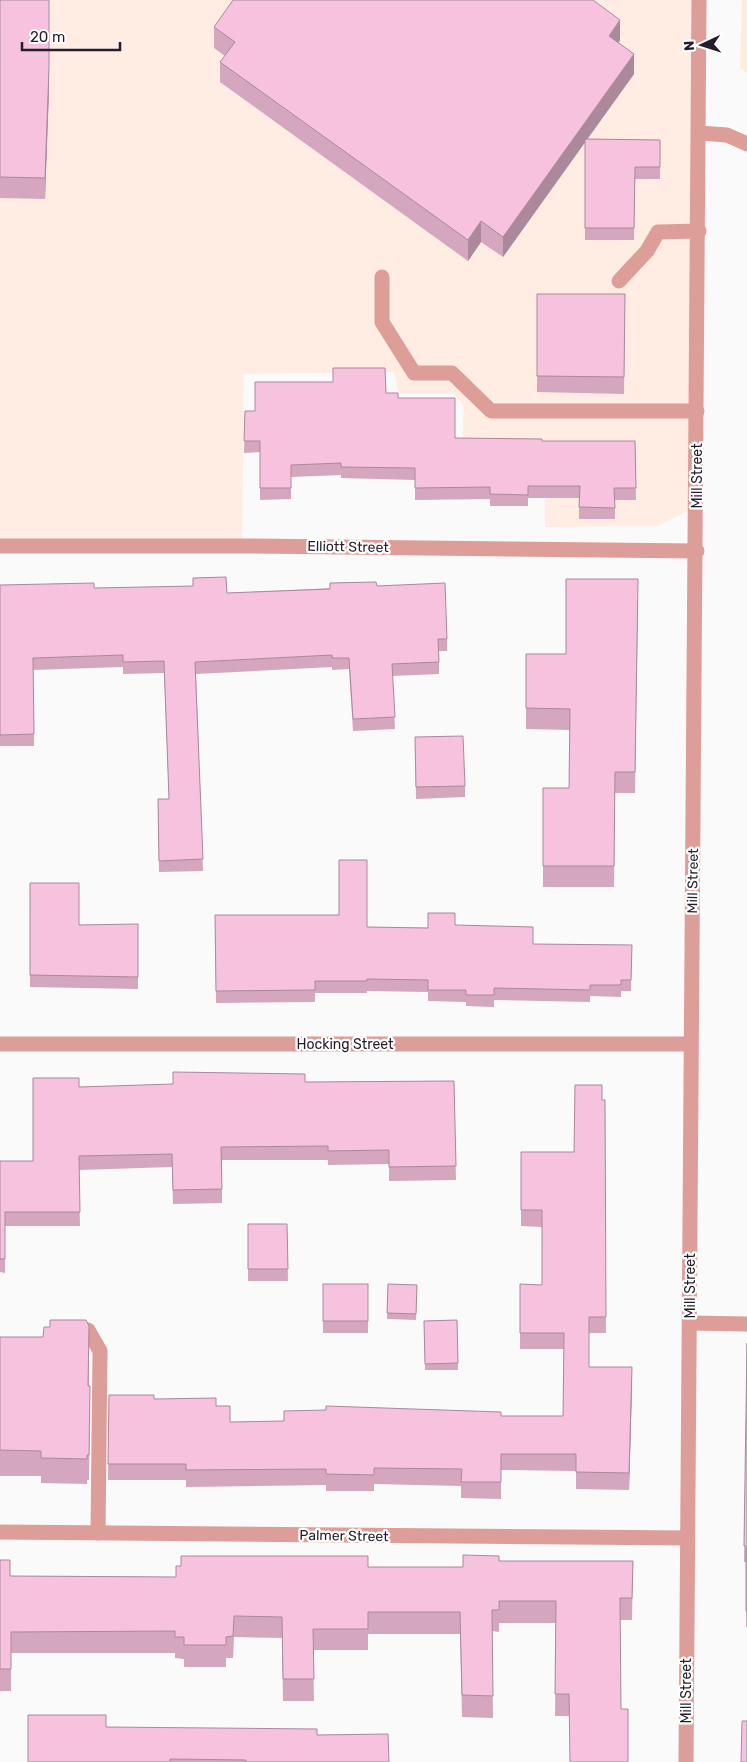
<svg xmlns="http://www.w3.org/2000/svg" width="747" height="1762" font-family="Rubik,sans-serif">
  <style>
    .industrial { fill: #ffece3 }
    .education { fill: #ffeddc }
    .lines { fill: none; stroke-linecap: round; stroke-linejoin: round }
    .minor { stroke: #dd9d99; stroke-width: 15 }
    .wall { fill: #d4a7be }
    .shaded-wall { fill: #ac889b }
    .building { fill: #f6c2dd; stroke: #ac889b }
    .labels { text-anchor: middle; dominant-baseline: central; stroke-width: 4.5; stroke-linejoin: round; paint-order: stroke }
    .street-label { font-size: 14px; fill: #251e2a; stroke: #fff }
  </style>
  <rect width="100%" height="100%" fill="#fafafa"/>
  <path class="industrial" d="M 0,0 L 698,0 L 697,506 L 657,526 L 545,527 L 544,445 L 462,445 L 464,407 L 455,394 L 399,394 L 394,372 L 244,374 L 242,546 L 0,546 Z"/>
  <path class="education" d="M 742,0 L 747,0 L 747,73 L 740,68 Z"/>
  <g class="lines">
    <g class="minor">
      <path d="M 699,133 L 727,135 L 747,144"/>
      <path d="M 382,277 L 382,322 L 414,373 L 452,373 L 491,411 L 697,411"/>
      <path d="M 619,281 L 647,251 L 658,232 L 699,231"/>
      <path d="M 0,546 L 250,546 L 697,551"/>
      <path d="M 0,1044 L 690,1044"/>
      <path d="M 690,1323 L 747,1324"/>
      <path d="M 88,1330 L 100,1351 L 98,1533"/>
      <path d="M 0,1532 L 687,1538"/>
      <path d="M 686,1762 L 699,0"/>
    </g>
  </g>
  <g class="wall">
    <path d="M 0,0 L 49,89 L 45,199 L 0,198 Z"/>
    <path d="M 214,27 L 620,40 L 619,43 L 634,74 L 587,139 L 660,140 L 660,179 L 635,179 L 634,240 L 585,240 L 585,142 L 503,257 L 481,242 L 468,261 L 220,82 L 220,62 L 225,56 L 214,48 Z"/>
    <path d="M 625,294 L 624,394 L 537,392 L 537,376 Z"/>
    <path d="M 386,393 L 398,398 L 455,438 L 542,441 L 635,441 L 636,500 L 615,500 L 615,519 L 579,519 L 579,498 L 528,498 L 528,506 L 490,506 L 490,499 L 415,500 L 415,480 L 341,478 L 341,475 L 291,477 L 291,499 L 260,500 L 260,452 L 244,453 L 245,411 L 255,411 Z"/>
    <path d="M 0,585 L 227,593 L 377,586 L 447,639 L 447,651 L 439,651 L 439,674 L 392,676 L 395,729 L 353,731 L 349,669 L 332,670 L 332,667 L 196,674 L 203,871 L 159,872 L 158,811 L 169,799 L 164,673 L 123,674 L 123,667 L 33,670 L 34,746 L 0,746 Z"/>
    <path d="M 638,600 L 635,793 L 615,793 L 614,887 L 543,887 L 543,788 L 569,788 L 570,730 L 526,729 L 526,654 L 566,654 Z"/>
    <path d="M 415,749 L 465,786 L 465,797 L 416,799 Z"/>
    <path d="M 30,883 L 138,977 L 138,989 L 30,987 Z"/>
    <path d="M 215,915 L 367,927 L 428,928 L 455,925 L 533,944 L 632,945 L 631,991 L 621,991 L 621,997 L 590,996 L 590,1002 L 494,1000 L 494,1007 L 466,1006 L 466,1002 L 428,1001 L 428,992 L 367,991 L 367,993 L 315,993 L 315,1002 L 216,1003 Z"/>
    <path d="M 454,1081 L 456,1180 L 389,1181 L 389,1164 L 328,1165 L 328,1160 L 222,1160 L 222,1203 L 173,1204 L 172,1167 L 79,1170 L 80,1226 L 5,1226 L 5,1273 L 0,1272 L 0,1161 L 33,1161 L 79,1087 Z"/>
    <path d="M 602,1100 L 605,1100 L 606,1333 L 589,1333 L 589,1367 L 632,1384 L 629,1490 L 576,1489 L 576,1471 L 501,1470 L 501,1499 L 461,1498 L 461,1486 L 374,1484 L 374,1491 L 326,1491 L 326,1485 L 186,1487 L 186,1480 L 108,1480 L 109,1395 L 154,1399 L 216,1406 L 230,1422 L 284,1421 L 501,1416 L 563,1416 L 564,1349 L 520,1349 L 520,1284 L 542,1285 L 542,1227 L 521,1226 L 521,1152 L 574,1152 Z"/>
    <path d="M 248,1224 L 287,1224 L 288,1281 L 248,1281 Z"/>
    <rect x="323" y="1284" width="45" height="49"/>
    <path d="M 388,1284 L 417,1285 L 416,1320 L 387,1319 Z"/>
    <path d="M 457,1320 L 458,1370 L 425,1370 L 424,1321 Z"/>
    <path d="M 0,1337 L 89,1351 L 89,1386 L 90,1411 L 89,1480 L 87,1480 L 87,1484 L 41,1483 L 41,1476 L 0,1476 Z"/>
    <path d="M 747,1343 L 747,1627 L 746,1627 L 746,1562 L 744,1562 Z"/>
    <path d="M 0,1560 L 10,1576 L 176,1577 L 368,1567 L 463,1567 L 499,1561 L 633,1561 L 632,1620 L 620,1620 L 569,1716 L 555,1716 L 556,1623 L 499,1623 L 499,1632 L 492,1631 L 493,1718 L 462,1717 L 460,1634 L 368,1634 L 368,1650 L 313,1650 L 314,1701 L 283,1701 L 282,1638 L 234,1637 L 233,1658 L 226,1658 L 226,1667 L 184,1667 L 184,1659 L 175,1658 L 175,1653 L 11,1653 L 11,1691 L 0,1691 Z"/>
    <path d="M 106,1727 L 317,1735 L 389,1762 L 28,1762 Z"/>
  </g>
  <g class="shaded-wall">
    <path d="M 49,0 L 49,89 L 45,199 L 45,178 Z"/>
    <path d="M 620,20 L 620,40 L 609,56 L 609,36 Z"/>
    <path d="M 634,54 L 634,74 L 503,257 L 503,237 Z"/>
    <path d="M 481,221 L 481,242 L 468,261 L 468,240 Z"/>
    <path d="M 632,1367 L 632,1384 L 629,1490 L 629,1473 Z"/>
  </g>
  <g class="building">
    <path d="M 0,0 L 49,0 L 49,68 L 45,178 L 0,177 Z"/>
    <path d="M 233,0 L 593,0 L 620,20 L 609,36 L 634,54 L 503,237 L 481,221 L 468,240 L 220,62 L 235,42 L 214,27 Z"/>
    <path d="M 585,139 L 660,140 L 660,167 L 635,167 L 634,228 L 585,228 Z"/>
    <path d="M 537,294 L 625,294 L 624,377 L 537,376 Z"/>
    <path d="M 333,368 L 385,368 L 386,393 L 398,393 L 398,398 L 455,398 L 455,438 L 542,439 L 542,441 L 635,441 L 636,488 L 614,488 L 615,508 L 579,507 L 580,486 L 528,486 L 528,495 L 490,494 L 490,487 L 415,488 L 415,468 L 341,467 L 341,463 L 291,465 L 291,488 L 260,488 L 260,441 L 244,441 L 245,411 L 255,411 L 255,382 L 333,382 Z"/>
    <path d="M 226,577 L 227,593 L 330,589 L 330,583 L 376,582 L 377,586 L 445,583 L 447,639 L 438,639 L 439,662 L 392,664 L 395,717 L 353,719 L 349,658 L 332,658 L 332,655 L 195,662 L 203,859 L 159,861 L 158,799 L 169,799 L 164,661 L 123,662 L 123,655 L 33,658 L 34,734 L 0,735 L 0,585 L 94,583 L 94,588 L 193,586 L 193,578 Z"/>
    <path d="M 566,579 L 638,579 L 635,772 L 615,772 L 614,866 L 543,866 L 543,788 L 569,788 L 570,709 L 526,708 L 526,654 L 566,654 Z"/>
    <path d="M 463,736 L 465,786 L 416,787 L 415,737 Z"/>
    <path d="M 339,860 L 367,860 L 367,927 L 428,928 L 428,913 L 455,913 L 455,925 L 533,927 L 533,944 L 632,945 L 631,980 L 621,980 L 621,985 L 590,985 L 590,990 L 494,988 L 494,995 L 466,995 L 466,990 L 428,990 L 428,980 L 367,979 L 367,981 L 315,981 L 315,990 L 216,991 L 215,915 L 339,915 Z"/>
    <path d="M 30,883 L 79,883 L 79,925 L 138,924 L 138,977 L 30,975 Z"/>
    <path d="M 173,1072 L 305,1074 L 305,1082 L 454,1081 L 456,1166 L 389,1167 L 389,1150 L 328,1151 L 328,1146 L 221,1147 L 222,1189 L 173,1190 L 172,1154 L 79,1156 L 80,1212 L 5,1212 L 5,1259 L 0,1259 L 0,1161 L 33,1161 L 33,1078 L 79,1078 L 79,1087 L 173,1084 Z"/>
    <path d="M 575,1085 L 602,1085 L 602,1100 L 605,1100 L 606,1317 L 589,1317 L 589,1367 L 632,1367 L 629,1473 L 576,1472 L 576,1454 L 501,1454 L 501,1482 L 461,1482 L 462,1469 L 374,1468 L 374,1475 L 326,1474 L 326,1469 L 186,1470 L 186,1464 L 108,1464 L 109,1395 L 154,1395 L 154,1399 L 216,1398 L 216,1406 L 230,1406 L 230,1422 L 284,1421 L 284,1411 L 326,1410 L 326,1406 L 501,1412 L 501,1416 L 563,1416 L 564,1333 L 520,1333 L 520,1284 L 542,1285 L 542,1210 L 521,1210 L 521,1152 L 574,1152 Z"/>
    <path d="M 248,1224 L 287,1224 L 288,1269 L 248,1269 Z"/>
    <rect x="323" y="1284" width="45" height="37"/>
    <path d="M 388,1284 L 417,1285 L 416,1314 L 387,1313 Z"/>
    <path d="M 50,1320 L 86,1320 L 89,1326 L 88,1386 L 90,1386 L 89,1455 L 87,1455 L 87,1459 L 41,1458 L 41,1451 L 0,1450 L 0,1337 L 43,1337 L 44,1327 L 50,1327 Z"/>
    <path d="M 457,1320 L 458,1363 L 425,1364 L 424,1321 Z"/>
    <path d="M 747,1343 L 747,1611 L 746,1611 L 746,1546 L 744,1546 Z"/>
    <path d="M 463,1555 L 499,1556 L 499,1561 L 633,1561 L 632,1598 L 620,1598 L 621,1709 L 628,1709 L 628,1762 L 570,1762 L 569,1694 L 555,1694 L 556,1601 L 499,1601 L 499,1610 L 492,1610 L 493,1696 L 462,1695 L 460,1612 L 368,1612 L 368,1629 L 313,1629 L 314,1679 L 283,1679 L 282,1617 L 234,1616 L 233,1636 L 226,1637 L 226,1645 L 184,1645 L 184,1637 L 175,1637 L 175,1631 L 11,1632 L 11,1669 L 0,1669 L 0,1560 L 10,1560 L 10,1576 L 176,1577 L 176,1566 L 181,1566 L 181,1556 L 368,1556 L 368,1567 L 463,1567 Z"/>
    <path d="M 28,1715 L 106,1715 L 106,1727 L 317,1729 L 317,1735 L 388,1734 L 389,1762 L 246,1762 L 246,1760 L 170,1759 L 170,1762 L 28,1762 Z"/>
    <path d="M 742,1721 L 747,1721 L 747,1762 L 741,1762 Z"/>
  </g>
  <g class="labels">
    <g class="street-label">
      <text transform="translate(697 476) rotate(-90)">Mill Street</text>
      <text transform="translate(348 547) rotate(1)">Elliott Street</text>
      <text transform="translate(693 881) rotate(-89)">Mill Street</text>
      <text x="345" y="1044">Hocking Street</text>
      <text transform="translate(690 1286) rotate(-90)">Mill Street</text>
      <text transform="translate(344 1536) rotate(1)">Palmer Street</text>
      <text transform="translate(686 1691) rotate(-90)">Mill Street</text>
    </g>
  </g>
  <g transform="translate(702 45) rotate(266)" stroke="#ffffff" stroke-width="4" paint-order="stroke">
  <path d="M0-4L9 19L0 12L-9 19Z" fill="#251e2a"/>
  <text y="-8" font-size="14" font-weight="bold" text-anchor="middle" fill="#251e2a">N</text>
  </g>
  <path d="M22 42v8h98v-8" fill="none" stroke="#251e2a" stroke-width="2.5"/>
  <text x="30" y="42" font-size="15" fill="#251e2a" stroke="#ffffff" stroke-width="4" paint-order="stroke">20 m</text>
</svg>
